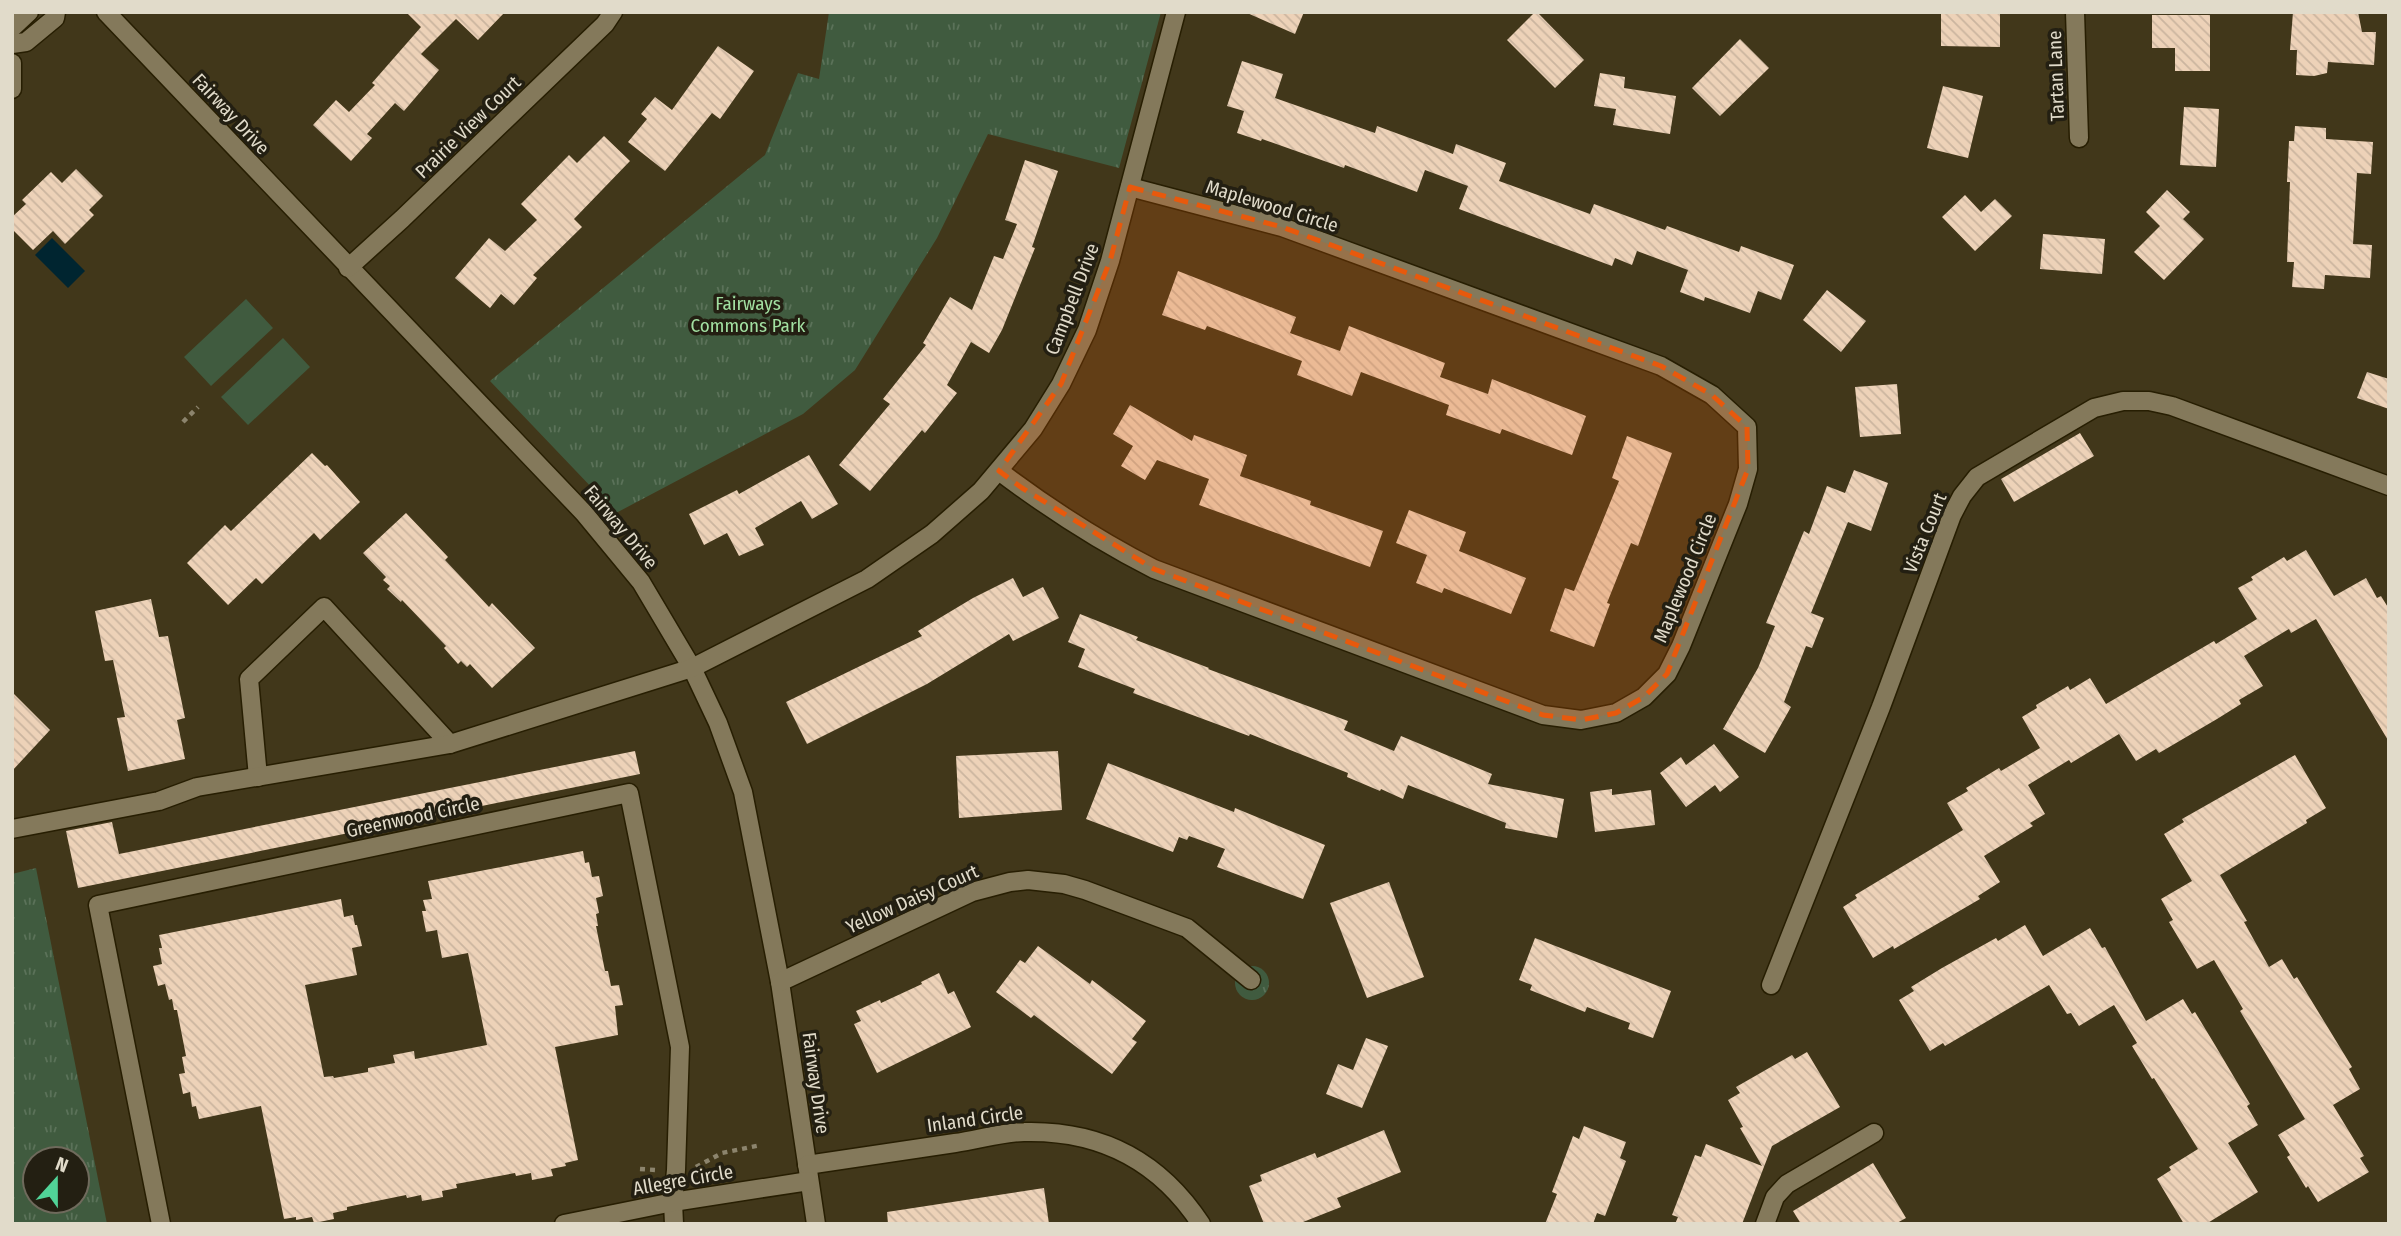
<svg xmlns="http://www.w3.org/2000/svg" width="2401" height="1236" font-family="'Fira Sans Condensed',sans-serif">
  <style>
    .grass { fill: url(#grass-tufts); fill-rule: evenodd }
    .pitch { fill: #405b3f }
    .water { fill: #002530 }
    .building { fill: url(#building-back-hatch) }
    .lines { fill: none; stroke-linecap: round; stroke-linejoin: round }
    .minor-casing { stroke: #271e02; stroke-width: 21 }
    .path { stroke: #8c846d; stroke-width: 4.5; stroke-dasharray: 5 5; stroke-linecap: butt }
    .minor { stroke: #84795b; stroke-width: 18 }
    .marked { fill: #e8590c; fill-opacity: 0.2; stroke: #e8590c; stroke-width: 5; stroke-dasharray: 14 9; stroke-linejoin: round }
    .labels { text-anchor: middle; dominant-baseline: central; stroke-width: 7; stroke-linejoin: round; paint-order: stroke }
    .street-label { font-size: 19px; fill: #e1dbca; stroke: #231f12 }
    .park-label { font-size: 19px; fill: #a2dfa1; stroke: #231f12 }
  </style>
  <defs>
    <pattern id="grass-tufts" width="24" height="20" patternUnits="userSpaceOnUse" patternTransform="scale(1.75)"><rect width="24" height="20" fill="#405b3f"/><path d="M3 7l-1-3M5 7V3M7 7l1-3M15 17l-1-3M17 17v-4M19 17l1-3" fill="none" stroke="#5b7259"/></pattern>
    <pattern id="building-back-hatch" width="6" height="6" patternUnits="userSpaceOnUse" patternTransform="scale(1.75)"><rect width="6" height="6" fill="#edd2b8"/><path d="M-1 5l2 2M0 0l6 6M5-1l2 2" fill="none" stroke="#cbb59f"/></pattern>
  </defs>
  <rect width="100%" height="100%" fill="#41371a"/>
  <g class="grass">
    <path d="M 829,12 L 1161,12 L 1119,168 L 988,134 L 937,238 L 855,370 L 803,414 L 616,513 L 490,381 L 765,155 L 798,73 L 819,79 Z"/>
    <path d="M 36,868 L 107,1224 L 12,1224 L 12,874 ZM 77,1159 L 77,1201 L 35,1201 L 35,1159 Z"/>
    <circle cx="1252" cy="983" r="17"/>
  </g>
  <g class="pitch">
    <path d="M 246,299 L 273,328 L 211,386 L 184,357 Z"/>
    <path d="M 283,338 L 310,367 L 248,425 L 221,397 Z"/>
  </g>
  <path class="water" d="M 52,238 L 85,271 L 68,288 L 35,255 Z"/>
  <g class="building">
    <path d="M 406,12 L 505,12 L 478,40 L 456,19 L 421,54 L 439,70 L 404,111 L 395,103 L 367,134 L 372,138 L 351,161 L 313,125 L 336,100 L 349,112 L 375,85 L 372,83 L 421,27 Z"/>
    <path d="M 1245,12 L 1304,12 L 1295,34 Z"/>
    <path d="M 1535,12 L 1537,12 L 1584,60 L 1555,88 L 1507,40 Z"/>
    <path d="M 1941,12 L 2000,14 L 2000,47 L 1941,46 Z"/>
    <path d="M 2293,12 L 2358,12 L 2362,32 L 2376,32 L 2374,65 L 2328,62 L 2327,73 L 2314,76 L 2296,75 L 2297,50 L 2290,50 Z"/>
    <path d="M 2152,15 L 2210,15 L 2210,71 L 2175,71 L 2175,48 L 2152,48 Z"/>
    <path d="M 1740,39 L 1769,68 L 1720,116 L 1692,88 Z"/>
    <path d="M 718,46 L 754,71 L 720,119 L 712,113 L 665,171 L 628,142 L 647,119 L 641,114 L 655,97 L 672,110 Z"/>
    <path d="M 1242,61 L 1283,74 L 1275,98 L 1375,133 L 1377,126 L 1453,154 L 1456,144 L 1506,163 L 1499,181 L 1590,214 L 1594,204 L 1665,230 L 1667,226 L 1739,252 L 1741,246 L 1794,265 L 1781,300 L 1758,291 L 1750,313 L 1705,297 L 1704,301 L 1680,292 L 1688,270 L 1637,251 L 1632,265 L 1615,258 L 1612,266 L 1459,209 L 1468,186 L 1425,170 L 1417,192 L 1345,165 L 1344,168 L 1262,139 L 1261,141 L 1237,133 L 1244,111 L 1227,106 Z"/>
    <path d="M 1600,73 L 1625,77 L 1624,88 L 1676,96 L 1670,134 L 1613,125 L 1616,109 L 1594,106 Z"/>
    <path d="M 1943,86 L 1983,96 L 1968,158 L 1927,148 Z"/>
    <path d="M 2184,107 L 2219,109 L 2216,167 L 2180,165 Z"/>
    <path d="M 2295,126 L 2326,128 L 2326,139 L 2373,142 L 2371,174 L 2357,173 L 2353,244 L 2372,245 L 2370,278 L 2325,275 L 2324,289 L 2292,287 L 2294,262 L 2287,262 L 2290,182 L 2287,182 L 2289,141 L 2294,141 Z"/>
    <path d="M 604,136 L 630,161 L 574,219 L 582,227 L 533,275 L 537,278 L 514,305 L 501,294 L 490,308 L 455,278 L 489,238 L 505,251 L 537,220 L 521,204 L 569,155 L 577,163 Z"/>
    <path d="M 1025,160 L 1058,171 L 1032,247 L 1035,248 L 1002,330 L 989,353 L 971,342 L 947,385 L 957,393 L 925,433 L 922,430 L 870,491 L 839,465 L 890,404 L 883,399 L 926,345 L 923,343 L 950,297 L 972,310 L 994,256 L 1003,259 L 1017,224 L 1005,220 Z"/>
    <path d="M 76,169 L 103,196 L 89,210 L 94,215 L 65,244 L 53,231 L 33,250 L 12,229 L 12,217 L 26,204 L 22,200 L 51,172 L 62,183 Z"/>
    <path d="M 2167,190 L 2190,212 L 2183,219 L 2204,239 L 2164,280 L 2134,252 L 2160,226 L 2146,212 Z"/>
    <path d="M 1965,195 L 1981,212 L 1995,199 L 2012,216 L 1975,251 L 1942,217 Z"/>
    <path d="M 2043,234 L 2105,239 L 2102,274 L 2040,269 Z"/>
    <path d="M 1178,271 L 1296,317 L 1290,333 L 1340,351 L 1349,326 L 1445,363 L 1440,377 L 1488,394 L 1492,379 L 1586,416 L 1572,455 L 1502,429 L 1500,434 L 1446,415 L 1449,405 L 1361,372 L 1352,396 L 1297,375 L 1302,361 L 1207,326 L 1205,330 L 1162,315 Z"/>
    <path d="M 1827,290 L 1866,321 L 1841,352 L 1803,320 Z"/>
    <path d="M 2367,372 L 2389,379 L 2389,409 L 2357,398 Z"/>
    <path d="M 1897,384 L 1901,434 L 1860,437 L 1855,387 Z"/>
    <path d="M 1130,405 L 1192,441 L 1194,435 L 1247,455 L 1240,476 L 1311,501 L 1310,505 L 1383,531 L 1370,567 L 1199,505 L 1209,479 L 1157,460 L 1145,480 L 1121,466 L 1133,446 L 1113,434 Z"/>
    <path d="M 2080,433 L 2094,456 L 2014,502 L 2001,479 Z"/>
    <path d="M 1627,436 L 1672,453 L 1638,546 L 1631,543 L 1607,603 L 1610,604 L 1594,647 L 1550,631 L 1565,588 L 1574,591 L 1619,481 L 1612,478 Z"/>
    <path d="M 312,453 L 325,466 L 327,465 L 360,502 L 320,540 L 314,533 L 262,584 L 256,578 L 228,605 L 187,563 L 225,525 L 231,531 Z"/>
    <path d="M 809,455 L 838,504 L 812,519 L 801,501 L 755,528 L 764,545 L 739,556 L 727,533 L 704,545 L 689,514 L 737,490 L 739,494 Z"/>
    <path d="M 1854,470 L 1888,483 L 1871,531 L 1848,522 L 1811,613 L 1824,618 L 1812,648 L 1806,646 L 1784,702 L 1791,707 L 1765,753 L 1723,729 L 1758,668 L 1775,626 L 1766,623 L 1804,531 L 1809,534 L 1827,486 L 1845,493 Z"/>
    <path d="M 1409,510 L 1466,532 L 1459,551 L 1526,578 L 1511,614 L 1444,588 L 1442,593 L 1416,583 L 1427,555 L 1396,543 Z"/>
    <path d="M 406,513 L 448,557 L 445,560 L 489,607 L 492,603 L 535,648 L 492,688 L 470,664 L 467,667 L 461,661 L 458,664 L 444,648 L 446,646 L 402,600 L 401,602 L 387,589 L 390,586 L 383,580 L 386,577 L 363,553 Z"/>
    <path d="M 2306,550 L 2334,596 L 2366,578 L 2377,598 L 2381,596 L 2389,609 L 2389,742 L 2316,619 L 2291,633 L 2289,629 L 2244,656 L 2263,686 L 2239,700 L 2241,704 L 2217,719 L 2159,753 L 2156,749 L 2136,761 L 2119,734 L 2071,763 L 2069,760 L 2028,785 L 2045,814 L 2030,823 L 2033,826 L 1984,856 L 2000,882 L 1978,896 L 1980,899 L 1894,949 L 1893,946 L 1873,958 L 1843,907 L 1857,898 L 1855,895 L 1963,830 L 1947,803 L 1968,791 L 1966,788 L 1999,768 L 2001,771 L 2040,748 L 2022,717 L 2037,708 L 2036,705 L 2068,686 L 2070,690 L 2090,678 L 2106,704 L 2214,641 L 2216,644 L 2257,619 L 2238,588 L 2253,580 L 2251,577 L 2284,557 L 2287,561 Z"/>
    <path d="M 1013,578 L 1023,597 L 1043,587 L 1059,618 L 1013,641 L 1009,634 L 927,684 L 807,744 L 786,702 L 922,636 L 918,631 L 973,598 Z"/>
    <path d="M 151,599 L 159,637 L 168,636 L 185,718 L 177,720 L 185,759 L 128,771 L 117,718 L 125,717 L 113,660 L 105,661 L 95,611 Z"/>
    <path d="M 1080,614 L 1138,637 L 1136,640 L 1209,668 L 1208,669 L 1348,721 L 1344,730 L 1394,751 L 1401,736 L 1492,774 L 1488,784 L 1564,799 L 1557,838 L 1505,828 L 1506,823 L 1408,785 L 1403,799 L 1381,789 L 1380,791 L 1347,777 L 1348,773 L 1250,734 L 1249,736 L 1133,693 L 1135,689 L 1078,667 L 1085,649 L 1068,642 Z"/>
    <path d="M 12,692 L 50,730 L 12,771 Z"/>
    <path d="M 1714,744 L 1739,777 L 1720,792 L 1715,785 L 1686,807 L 1660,773 L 1681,757 L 1686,765 Z"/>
    <path d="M 635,751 L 640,774 L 78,888 L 66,831 L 112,822 L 119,854 Z"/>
    <path d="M 1058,751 L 1062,810 L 959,818 L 956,756 Z"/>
    <path d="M 2295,755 L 2326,808 L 2306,820 L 2307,823 L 2220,875 L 2247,921 L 2244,922 L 2269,967 L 2282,959 L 2294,979 L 2297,977 L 2352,1067 L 2349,1069 L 2360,1089 L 2333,1105 L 2364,1156 L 2360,1158 L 2369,1172 L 2318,1202 L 2308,1186 L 2306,1188 L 2287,1157 L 2290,1155 L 2278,1135 L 2305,1119 L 2240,1011 L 2243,1009 L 2214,960 L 2197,969 L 2169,922 L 2173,920 L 2161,899 L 2192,881 L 2164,834 L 2184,822 L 2182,819 Z"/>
    <path d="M 1108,763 L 1234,812 L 1235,808 L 1325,845 L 1303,899 L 1217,867 L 1225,849 L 1189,836 L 1187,840 L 1179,837 L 1173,852 L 1086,819 Z"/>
    <path d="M 1612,789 L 1612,795 L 1651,790 L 1655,825 L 1595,832 L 1590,792 Z"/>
    <path d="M 583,851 L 585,863 L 589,862 L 592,877 L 599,876 L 603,896 L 596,898 L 599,913 L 596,914 L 598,926 L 596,926 L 605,971 L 608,971 L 611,986 L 619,985 L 623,1005 L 615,1006 L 618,1035 L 555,1047 L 578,1160 L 565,1163 L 566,1166 L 551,1169 L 553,1176 L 532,1180 L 531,1173 L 516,1176 L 515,1173 L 456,1184 L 457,1188 L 442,1191 L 443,1197 L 422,1201 L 421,1195 L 407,1198 L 406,1195 L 347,1207 L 347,1210 L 333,1213 L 334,1219 L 314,1223 L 312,1217 L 296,1220 L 296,1217 L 284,1219 L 261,1106 L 199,1119 L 196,1106 L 192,1107 L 190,1092 L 183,1094 L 179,1074 L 185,1073 L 182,1057 L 186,1056 L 177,1010 L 174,1010 L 172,999 L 169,1000 L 165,984 L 158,986 L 153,966 L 162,964 L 159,948 L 162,948 L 159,935 L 341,899 L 344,917 L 353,915 L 355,925 L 357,925 L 362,946 L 352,948 L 357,975 L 305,985 L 324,1077 L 333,1076 L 334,1078 L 368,1072 L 368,1068 L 395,1063 L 393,1055 L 414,1051 L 415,1059 L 487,1045 L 468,953 L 442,958 L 437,930 L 426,932 L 422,911 L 426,911 L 423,900 L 432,899 L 428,881 Z"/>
    <path d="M 1389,882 L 1424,977 L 1367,998 L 1330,903 Z"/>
    <path d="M 2025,925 L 2043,956 L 2090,928 L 2102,948 L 2105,947 L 2146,1021 L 2183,999 L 2192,1014 L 2195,1012 L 2215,1045 L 2250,1104 L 2247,1106 L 2258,1125 L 2228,1143 L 2258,1192 L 2206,1224 L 2184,1224 L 2157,1179 L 2171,1170 L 2169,1167 L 2198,1149 L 2154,1078 L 2152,1079 L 2132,1046 L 2137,1043 L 2114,1005 L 2079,1026 L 2071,1013 L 2067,1014 L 2049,985 L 1945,1046 L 1943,1043 L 1930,1051 L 1899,1000 L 1914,991 L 1911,987 L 1942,968 L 1996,938 L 1998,941 Z"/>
    <path d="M 1535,938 L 1671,991 L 1653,1038 L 1628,1029 L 1630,1023 L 1587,1007 L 1585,1012 L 1530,990 L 1532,985 L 1519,980 Z"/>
    <path d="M 1038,946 L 1090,984 L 1092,980 L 1146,1021 L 1132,1039 L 1137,1042 L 1112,1074 L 1034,1015 L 1031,1018 L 996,992 L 1020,960 L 1025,963 Z"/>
    <path d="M 939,973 L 948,994 L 954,991 L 971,1027 L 877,1073 L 854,1024 L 861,1021 L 856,1011 L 880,1000 L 881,1003 L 922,984 L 921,982 Z"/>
    <path d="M 1366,1038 L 1388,1046 L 1362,1108 L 1326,1094 L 1338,1064 L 1353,1070 Z"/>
    <path d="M 1807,1052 L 1840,1107 L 1772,1146 L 1742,1224 L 1675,1224 L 1678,1217 L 1672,1215 L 1695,1155 L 1701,1157 L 1706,1144 L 1762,1166 L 1740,1128 L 1743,1127 L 1728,1100 L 1740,1093 L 1736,1087 L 1792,1055 L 1795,1059 Z"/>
    <path d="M 1584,1126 L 1626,1142 L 1620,1158 L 1626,1161 L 1605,1216 L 1597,1213 L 1593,1224 L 1545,1224 L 1557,1194 L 1552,1192 L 1573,1136 L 1579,1139 Z"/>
    <path d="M 1384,1130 L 1401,1172 L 1337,1198 L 1341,1207 L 1298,1224 L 1264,1224 L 1249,1186 L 1262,1181 L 1260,1175 L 1315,1153 L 1317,1158 Z"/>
    <path d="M 1873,1163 L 1906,1218 L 1895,1224 L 1801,1224 L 1793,1211 Z"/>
    <path d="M 1044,1188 L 1049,1224 L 888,1224 L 887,1212 Z"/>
  </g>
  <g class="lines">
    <defs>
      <g id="minor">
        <path d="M 106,12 L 584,513 L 641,582 L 692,668 L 718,723 L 743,792 L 780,982 L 816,1224"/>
        <path d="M 2075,12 L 2079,138"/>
        <path d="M 12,28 L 29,12"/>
        <path d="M 12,44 L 26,42 L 55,18 L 56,12"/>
        <path d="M 12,63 L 12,89"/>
        <path d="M 348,268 L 402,219 L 605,24 L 613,12"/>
        <path d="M 999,471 C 1048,508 1099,541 1154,569 L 1543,715 L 1581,720 L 1616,713 L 1644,697 L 1667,674 L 1681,646 L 1738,504 L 1748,469 L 1747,427 L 1712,395 L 1661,366 L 1282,227 L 1130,187"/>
        <path d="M 258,777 L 249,679 L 324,607 L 450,744"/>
        <path d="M 12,829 L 159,801 L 197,787 L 450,744 L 692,668 L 867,579 L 932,534 L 981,491 L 1033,429 L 1061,384 L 1087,330 L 1110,261 L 1176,12"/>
        <path d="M 780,982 L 972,892 L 1010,882 L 1028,880 L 1064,884 L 1085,890 L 1187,928 L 1251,980"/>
        <path d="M 1771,985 L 1881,707 L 1952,515 L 1962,496 L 1977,477 L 2094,408 L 2123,401 L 2149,401 L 2172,406 L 2389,486"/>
        <path d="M 807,1165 C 856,1158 906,1150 955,1143 C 978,1140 1002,1132 1024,1132 C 1100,1130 1159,1160 1201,1224"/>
        <path d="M 161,1224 L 98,905 L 629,793 L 680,1047 L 676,1170 L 673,1202 L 674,1224"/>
        <path d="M 564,1224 L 673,1202 L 809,1181"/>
        <path d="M 1765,1224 L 1775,1197 L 1787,1184 L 1874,1133"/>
      </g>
    </defs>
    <use href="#minor" class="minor-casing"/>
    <g class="path">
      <path d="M 183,422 L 198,407"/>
      <path d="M 696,1167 L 722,1153 L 761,1145"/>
      <path d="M 640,1169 L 656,1170"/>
    </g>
    <use href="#minor" class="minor"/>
  </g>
  <path class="marked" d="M 1130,187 L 1282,227 L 1661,366 L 1712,395 L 1747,427 L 1748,469 L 1667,674 L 1644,697 L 1616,713 L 1581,720 L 1543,715 L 1154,569 L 1022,488 L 999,471 L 1061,384 L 1110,261 Z"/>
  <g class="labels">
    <g class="street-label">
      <text transform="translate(2056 76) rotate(-92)">Tartan Lane</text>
      <text transform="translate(231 114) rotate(47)">Fairway Drive</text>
      <text transform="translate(468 127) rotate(-44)">Prairie View Court</text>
      <text transform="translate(1272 206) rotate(17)">Maplewood Circle</text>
      <text transform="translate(1072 299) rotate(-69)">Campbell Drive</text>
      <text transform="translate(621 527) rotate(50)">Fairway Drive</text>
      <text transform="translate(1925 533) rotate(-68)">Vista Court</text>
      <text transform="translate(1685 578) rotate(-68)">Maplewood Circle</text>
      <text transform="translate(413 817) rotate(-12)">Greenwood Circle</text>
      <text transform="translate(912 899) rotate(-24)">Yellow Daisy Court</text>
      <text transform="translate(816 1083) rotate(82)">Fairway Drive</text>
      <text transform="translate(975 1119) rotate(-8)">Inland Circle</text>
      <text transform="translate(683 1180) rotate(-10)">Allegre Circle</text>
    </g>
    <g class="park-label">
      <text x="748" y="303">Fairways<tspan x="748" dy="22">Commons Park</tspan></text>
    </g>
  </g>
  <rect width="2401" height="1236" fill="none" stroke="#e1dbca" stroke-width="28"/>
  <g transform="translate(56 1180) rotate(21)"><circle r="33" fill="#231f12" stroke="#6f6a5c" stroke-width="2"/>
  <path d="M0-5L12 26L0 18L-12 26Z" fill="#51d398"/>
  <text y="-10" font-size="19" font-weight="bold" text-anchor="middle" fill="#e1dbca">N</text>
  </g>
</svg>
